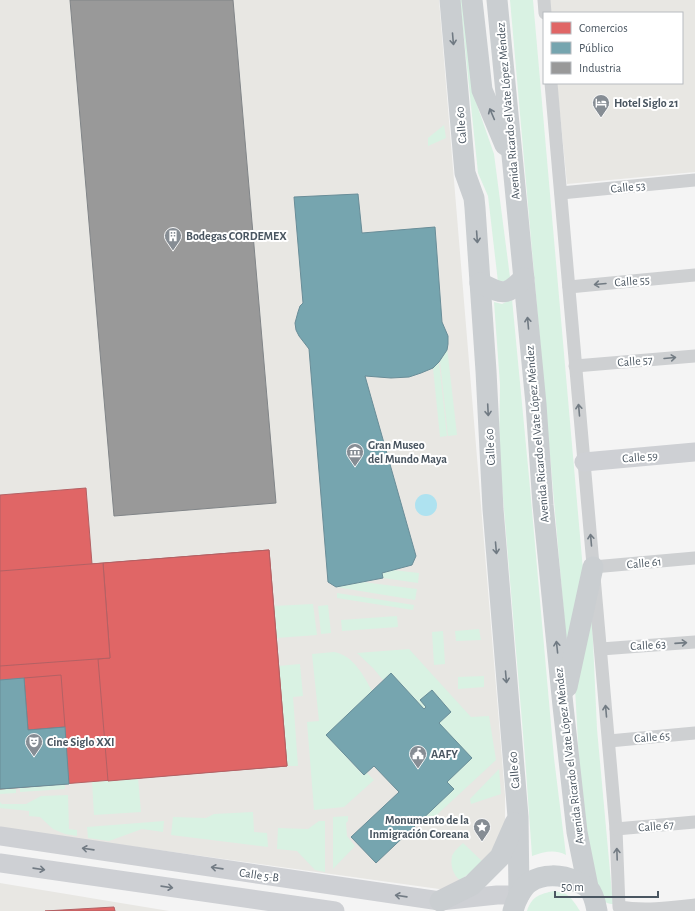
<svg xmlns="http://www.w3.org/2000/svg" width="695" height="911" font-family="'Alegreya Sans',sans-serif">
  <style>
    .commercial { fill: #e8e7e3 }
    .green { fill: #d9f2e3 }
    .water { fill: #aee2f0 }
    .shops { fill: #e06666; stroke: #b36164 }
    .public { fill: #76a5af; stroke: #698d98 }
    .industry { fill: #999; stroke: #818588 }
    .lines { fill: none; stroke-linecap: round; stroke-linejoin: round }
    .street { stroke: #ced0d2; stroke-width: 13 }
    .secondary { stroke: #ced0d4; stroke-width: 19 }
    .primary { stroke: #caced1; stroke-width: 21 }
    .oneway { stroke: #707a83 }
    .oneway2 { stroke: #727b83 }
    .oneway3 { stroke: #727b84 }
    .labels { text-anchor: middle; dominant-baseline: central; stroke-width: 4; stroke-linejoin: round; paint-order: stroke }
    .poi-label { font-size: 12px; font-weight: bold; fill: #4a5661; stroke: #fff; text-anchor: start }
    .street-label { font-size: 12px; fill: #4a5661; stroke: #fff }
  </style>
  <rect width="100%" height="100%" fill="#f4f4f4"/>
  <g class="commercial">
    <path d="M 0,0 L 439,0 L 505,795 L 505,822 L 497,850 L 449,889 L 439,889 L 0,828 Z"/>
    <path d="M 550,0 L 695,0 L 695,172 L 567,184 L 557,83 L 682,83 L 682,13 L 551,13 Z"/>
    <path d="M 0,883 L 169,911 L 0,911 Z"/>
  </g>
  <g class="green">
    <path d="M 460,0 L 463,0 L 477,105 L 494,154 L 510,277 L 510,280 L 498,282 L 488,196 L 478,173 Z"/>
    <path d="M 510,0 L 533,0 L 583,570 L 567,649 Z"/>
    <path d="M 444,125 L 446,138 L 428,146 L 428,138 Z"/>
    <path d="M 512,299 L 529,477 L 554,758 L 566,855 C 554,849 544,852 532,856 L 525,757 L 499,451 L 500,385 L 494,302 L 502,304 Z"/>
    <path d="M 447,347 L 457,435 L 448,436 L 440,361 L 447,350 Z"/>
    <path d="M 439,362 L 447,436 L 440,437 L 433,368 Z"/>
    <path d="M 393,570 L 419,573 L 418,583 L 383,578 L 382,573 Z"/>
    <path d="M 363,582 L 417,589 L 415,600 L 336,587 Z"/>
    <path d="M 337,593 L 414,605 L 413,610 L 337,598 Z"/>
    <path d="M 313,604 L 317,635 L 276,638 L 273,606 Z"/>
    <path d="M 328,605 L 331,633 L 321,634 L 318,606 Z"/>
    <path d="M 397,616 L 398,627 L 342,631 L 341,620 Z"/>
    <path d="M 592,620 L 597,729 L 613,904 C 607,904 604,902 600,897 L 586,839 L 579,761 L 574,670 Z"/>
    <path d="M 479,629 L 481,640 L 456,641 L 455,631 Z"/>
    <path d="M 443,631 L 445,664 L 434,665 L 432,632 Z"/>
    <path d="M 409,649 L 471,717 L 489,716 L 496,760 L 427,824 L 422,819 L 447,782 L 439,723 L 451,712 L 432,690 L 420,700 L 426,707 L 424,709 L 391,673 L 383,680 L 373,668 L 357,653 Z"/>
    <path d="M 334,652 C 353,655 364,676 372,691 L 326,735 L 363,775 L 366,772 L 374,780 L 344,807 L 314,810 L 307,722 L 319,721 L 312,654 Z"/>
    <path d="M 300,664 L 303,696 L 293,697 L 298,766 L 287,766 L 278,666 Z"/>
    <path d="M 484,676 L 484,687 L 458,689 L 458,677 Z"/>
    <path d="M 499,769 L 501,794 L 471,804 L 470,799 Z"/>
    <path d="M 138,778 L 141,812 L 94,815 L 92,782 Z"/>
    <path d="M 65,784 L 65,789 L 20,792 L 20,787 Z"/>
    <path d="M 16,787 L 16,793 L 0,794 L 0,789 Z"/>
    <path d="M 68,795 L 69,829 L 77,830 L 77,836 L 65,834 L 53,829 L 40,817 L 29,816 L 29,811 L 0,808 L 0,802 L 2,804 L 26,804 L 41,796 Z"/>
    <path d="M 253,812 L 254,832 L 267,833 L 268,847 L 171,835 L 173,817 L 206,818 L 214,814 Z"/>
    <path d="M 348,816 L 348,821 L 346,823 L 347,836 L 355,846 L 333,869 L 333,817 Z"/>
    <path d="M 164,821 L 163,832 L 142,829 L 109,841 L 88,838 L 87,827 Z"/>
    <path d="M 319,821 L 325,821 L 325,872 L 315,870 L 297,851 L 277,849 L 278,828 L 308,829 Z"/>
    <path d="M 463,843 L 484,863 L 460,880 C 453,875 450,865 452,856 C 454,851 459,847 463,843 Z"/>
    <path d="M 554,891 C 557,892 561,892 564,893 C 571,896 576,905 580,911 L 527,911 C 532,896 540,894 554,891 Z"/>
  </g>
  <circle class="water" cx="426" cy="505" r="11"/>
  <g class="shops">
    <path d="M 86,488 L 92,564 L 269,550 L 287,766 L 0,789 L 0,495 Z"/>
    <path d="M 269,550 L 287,766 L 108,781 L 98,659 L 110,658 L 103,563 Z"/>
    <path d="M 103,563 L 110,658 L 0,666 L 0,571 Z"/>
    <path d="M 61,675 L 65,727 L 28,730 L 24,678 Z"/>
    <path d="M 114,907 L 115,911 L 45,911 Z"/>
  </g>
  <g class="public">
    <path d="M 358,194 L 362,233 L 435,227 L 442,322 L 448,336 L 448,344 L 447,350 L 439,362 L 433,368 L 421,373 L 409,377 L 391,378 L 365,376 L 416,556 L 412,565 L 382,573 L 383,578 L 336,587 L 328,582 L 309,349 L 299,336 L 296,330 L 295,323 L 298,312 L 300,306 L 303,303 L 294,197 Z"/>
    <path d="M 391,673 L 424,709 L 426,707 L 420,700 L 432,690 L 451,712 L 439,723 L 472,758 L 447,782 L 454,789 L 376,863 L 351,837 L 399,792 L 374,766 L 364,775 L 326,735 Z"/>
    <path d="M 24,678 L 28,730 L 65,727 L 69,784 L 0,789 L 0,680 Z"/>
  </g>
  <path class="industry" d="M 70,0 L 233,0 L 276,503 L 114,516 Z"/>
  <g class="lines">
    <g class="street">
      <path d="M 544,0 L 545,13"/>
      <path d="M 551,83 L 616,829 L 619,907 C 644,911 669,908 695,905"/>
      <path d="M 561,193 L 695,180"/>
      <path d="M 569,287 L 695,275"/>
      <path d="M 575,366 L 695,356"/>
      <path d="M 593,567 L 695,558"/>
      <path d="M 601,649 L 695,642"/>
      <path d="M 609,741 L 695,733"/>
      <path d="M 616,829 L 695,822"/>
    </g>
    <g class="secondary">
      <path d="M 584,462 L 695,452"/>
      <path d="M 0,836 L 440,901 L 497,895 L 519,895"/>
      <path d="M 0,863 L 335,911"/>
    </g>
    <g class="primary">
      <path d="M 450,0 L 465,173 L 474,198 L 475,208 L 486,371 L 493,509 L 518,817 L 519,895"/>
      <path d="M 472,0 L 482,90 L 505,145"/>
      <path d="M 497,0 L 536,404 L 543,505 L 563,706 L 577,832 L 588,887"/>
      <path d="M 480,283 C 503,294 505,297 524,278"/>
      <path d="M 567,687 L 593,567"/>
      <path d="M 440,901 L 472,885 L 500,857 L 515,823"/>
      <path d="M 513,911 C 515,902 522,887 530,882 C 543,874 561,874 575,881 C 579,883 585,885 588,888 C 593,893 596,905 597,911"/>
    </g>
  </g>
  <defs><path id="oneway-shaft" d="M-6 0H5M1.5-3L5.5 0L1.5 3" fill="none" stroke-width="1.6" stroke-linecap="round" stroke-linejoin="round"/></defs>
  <g class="oneway">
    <use href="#oneway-shaft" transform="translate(453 39) rotate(85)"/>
    <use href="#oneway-shaft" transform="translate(492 114) rotate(-113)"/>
    <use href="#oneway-shaft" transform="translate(477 237) rotate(86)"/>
    <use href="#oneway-shaft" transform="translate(528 323) rotate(-95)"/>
    <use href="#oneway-shaft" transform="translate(488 410) rotate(87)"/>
    <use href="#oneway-shaft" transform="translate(496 548) rotate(85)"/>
    <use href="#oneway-shaft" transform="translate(557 647) rotate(-96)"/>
    <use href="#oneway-shaft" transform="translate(506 677) rotate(85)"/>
  </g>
  <g class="oneway2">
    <use href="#oneway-shaft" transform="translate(600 284) rotate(175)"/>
    <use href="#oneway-shaft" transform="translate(670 358) rotate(-5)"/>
    <use href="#oneway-shaft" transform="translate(579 410) rotate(-95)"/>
    <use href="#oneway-shaft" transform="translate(591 540) rotate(-95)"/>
    <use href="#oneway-shaft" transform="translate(681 643) rotate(-4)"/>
    <use href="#oneway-shaft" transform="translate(606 711) rotate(-95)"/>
    <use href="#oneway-shaft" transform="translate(617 854) rotate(-92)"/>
  </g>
  <g class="oneway3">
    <use href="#oneway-shaft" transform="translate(88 849) rotate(-172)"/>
    <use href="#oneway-shaft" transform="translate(217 868) rotate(-172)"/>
    <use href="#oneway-shaft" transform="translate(39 869) rotate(8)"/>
    <use href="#oneway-shaft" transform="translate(167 887) rotate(8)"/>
    <use href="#oneway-shaft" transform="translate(401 896) rotate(-172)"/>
  </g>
  <defs>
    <symbol id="hotel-pin" viewBox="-11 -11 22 30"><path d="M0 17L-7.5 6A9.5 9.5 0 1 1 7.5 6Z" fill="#868d94" stroke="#fff"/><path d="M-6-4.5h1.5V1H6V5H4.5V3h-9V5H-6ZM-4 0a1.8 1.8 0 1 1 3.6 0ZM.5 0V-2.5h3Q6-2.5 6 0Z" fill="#fff"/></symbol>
    <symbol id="building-pin" viewBox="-11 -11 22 30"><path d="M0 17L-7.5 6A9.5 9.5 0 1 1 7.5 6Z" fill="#868d94" stroke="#fff"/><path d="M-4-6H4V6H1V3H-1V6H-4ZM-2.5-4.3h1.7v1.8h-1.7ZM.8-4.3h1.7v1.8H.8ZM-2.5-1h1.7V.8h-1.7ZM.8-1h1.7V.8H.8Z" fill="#fff"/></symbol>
    <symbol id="museum-pin" viewBox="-11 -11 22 30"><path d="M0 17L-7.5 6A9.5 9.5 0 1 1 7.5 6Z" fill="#868d94" stroke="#fff"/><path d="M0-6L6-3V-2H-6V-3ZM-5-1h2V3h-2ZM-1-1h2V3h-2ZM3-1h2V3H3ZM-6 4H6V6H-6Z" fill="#fff"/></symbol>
    <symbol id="theatre-pin" viewBox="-11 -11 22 30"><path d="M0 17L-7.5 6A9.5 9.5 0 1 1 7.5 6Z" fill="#868d94" stroke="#fff"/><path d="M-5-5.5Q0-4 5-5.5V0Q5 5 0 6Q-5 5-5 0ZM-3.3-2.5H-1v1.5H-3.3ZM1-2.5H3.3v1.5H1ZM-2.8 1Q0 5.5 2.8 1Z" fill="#fff"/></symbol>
    <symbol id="civic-pin" viewBox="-11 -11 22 30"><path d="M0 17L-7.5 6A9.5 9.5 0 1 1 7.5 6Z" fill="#868d94" stroke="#fff"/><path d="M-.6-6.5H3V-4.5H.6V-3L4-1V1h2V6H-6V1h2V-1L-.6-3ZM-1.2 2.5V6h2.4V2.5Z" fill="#fff"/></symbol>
    <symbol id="sight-pin" viewBox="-11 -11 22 30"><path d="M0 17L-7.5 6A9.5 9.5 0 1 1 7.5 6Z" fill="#868d94" stroke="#fff"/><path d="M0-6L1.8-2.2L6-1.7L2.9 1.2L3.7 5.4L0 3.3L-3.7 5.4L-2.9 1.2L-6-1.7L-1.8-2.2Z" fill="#fff"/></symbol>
  </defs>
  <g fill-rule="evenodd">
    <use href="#hotel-pin" x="591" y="93" width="20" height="27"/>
    <use href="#building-pin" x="163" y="226" width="20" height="27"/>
    <use href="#museum-pin" x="345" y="442" width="20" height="27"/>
    <use href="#theatre-pin" x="24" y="732" width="20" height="27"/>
    <use href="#civic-pin" x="408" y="744" width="20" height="27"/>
    <use href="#sight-pin" x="472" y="817" width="20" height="27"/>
  </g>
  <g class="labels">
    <g class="poi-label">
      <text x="614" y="103">Hotel Siglo 21</text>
      <text x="186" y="236">Bodegas CORDEMEX</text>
      <text x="368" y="445">Gran Museo<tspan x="368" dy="14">del Mundo Maya</tspan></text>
      <text x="47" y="742">Cine Siglo XXI</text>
      <text x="431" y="754">AAFY</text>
      <text x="469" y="820" text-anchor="end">Monumento de la<tspan x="469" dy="14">Inmigración Coreana</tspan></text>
    </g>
    <g class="street-label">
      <text transform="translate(508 111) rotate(-95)">Avenida Ricardo el Vate López Méndez</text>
      <text transform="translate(461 125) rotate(-95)">Calle 60</text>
      <text transform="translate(628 187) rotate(-6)">Calle 53</text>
      <text transform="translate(632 281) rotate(-5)">Calle 55</text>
      <text transform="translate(635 361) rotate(-5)">Calle 57</text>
      <text transform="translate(537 434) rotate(-95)">Avenida Ricardo el Vate López Méndez</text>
      <text transform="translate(490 447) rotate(-93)">Calle 60</text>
      <text transform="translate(640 457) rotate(-5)">Calle 59</text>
      <text transform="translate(644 563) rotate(-5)">Calle 61</text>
      <text transform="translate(648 645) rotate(-4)">Calle 63</text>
      <text transform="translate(652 737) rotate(-5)">Calle 65</text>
      <text transform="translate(569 756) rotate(-97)">Avenida Ricardo el Vate López Méndez</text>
      <text transform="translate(514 770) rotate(-95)">Calle 60</text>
      <text transform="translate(656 826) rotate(-5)">Calle 67</text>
      <text transform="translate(259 875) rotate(8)">Calle 5-B</text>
    </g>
  </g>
  <rect x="543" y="12" width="140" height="72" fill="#ffffff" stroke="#b7bbc0"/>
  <rect x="551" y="22" width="20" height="12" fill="#e06666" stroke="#b7bbc0"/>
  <text x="579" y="32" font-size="12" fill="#4a5661">Comercios</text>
  <rect x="551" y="42" width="20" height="12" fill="#76a5af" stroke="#b7bbc0"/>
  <text x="579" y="52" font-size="12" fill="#4a5661">Público</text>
  <rect x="551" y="62" width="20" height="12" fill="#999999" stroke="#b7bbc0"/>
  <text x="579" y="72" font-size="12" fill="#4a5661">Industria</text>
  <path d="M555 891v6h103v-6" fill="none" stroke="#4a5661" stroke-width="2"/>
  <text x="561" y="891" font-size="12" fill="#4a5661" stroke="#ffffff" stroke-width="3" paint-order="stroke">50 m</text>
</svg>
